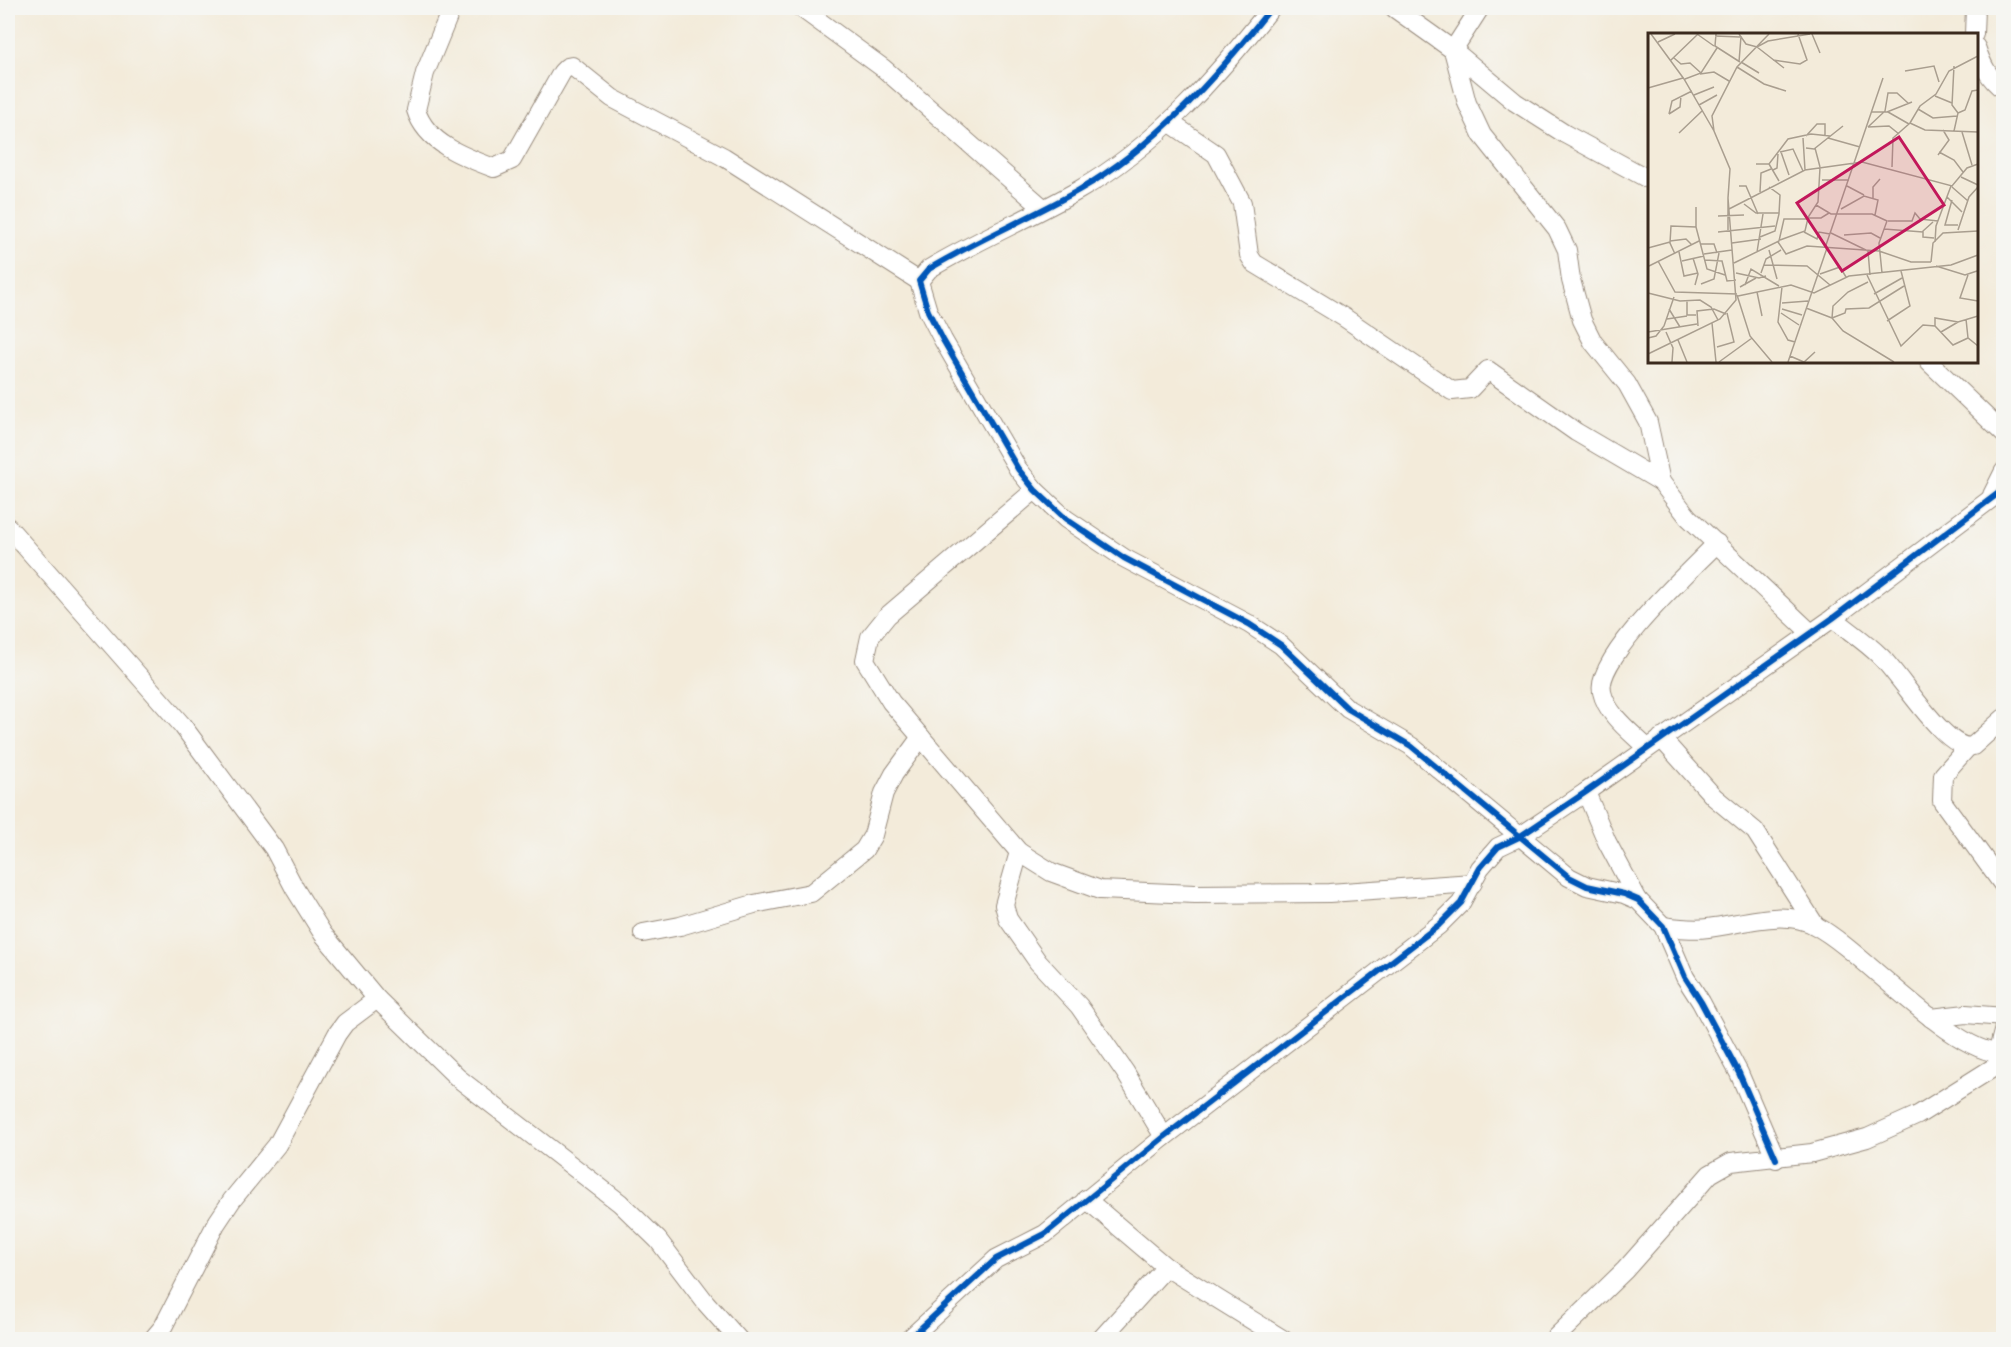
<svg xmlns="http://www.w3.org/2000/svg" width="2011" height="1347" font-family="'Comic Neue',sans-serif">
  <style>
    .lines { fill: none; stroke-linecap: round; stroke-linejoin: round }
    .minor-casing { stroke: #978a7c; stroke-width: 20 }
    .minor { stroke: #fff; stroke-width: 18 }
    .cycleway-casing { stroke: #f6f6f2; stroke-width: 10 }
    .cycleway { stroke: #0057b8; stroke-width: 6 }
    .inset-road { fill: none; stroke: #a99e8f; stroke-width: 1.5 }
    .view { fill: #c2185b; fill-opacity: 0.15; stroke: #c2185b; stroke-width: 3 }
    .inset-edge { fill: none; stroke: #3b2a1e; stroke-width: 3 }
  </style>
  <rect width="100%" height="100%" fill="#f6f6f2"/>
  <filter id="ink" filterUnits="userSpaceOnUse"><feTurbulence type="fractalNoise" baseFrequency=".0167" numOctaves="2"/><feDisplacementMap in="SourceGraphic" scale="12" xChannelSelector="R" yChannelSelector="G"/><feConvolveMatrix kernelMatrix="1 2 1 2 8 2 1 2 1" color-interpolation-filters="sRGB"/></filter>
  <filter id="wash" filterUnits="userSpaceOnUse"><feTurbulence type="fractalNoise" baseFrequency=".008" numOctaves="4" result="noise"/><feDisplacementMap in="SourceGraphic" scale="24" xChannelSelector="R" yChannelSelector="G"/><feGaussianBlur stdDeviation="1.35" result="paint"/><feColorMatrix in="noise" values="0 0 0 0 0 0 0 0 0 0 0 0 0 0 0 0 0 1.4 0 .05"/><feComposite in="paint" operator="in"/></filter>
  <g filter="url(#wash)">
    <rect width="100%" height="100%" fill="#f3ebda"/>
  </g>
  <g filter="url(#ink)">
    <g class="lines">
      <defs>
        <g id="minor">
          <path d="M 443,8 L 450,12 L 425,73 L 416,110 C 426,143 464,157 494,168 L 512,160 L 562,72 L 567,67 L 572,66 L 612,98 L 724,157 L 919,281"/>
          <path d="M 801,8 L 883,68 L 1043,208"/>
          <path d="M 1271,8 C 1217,76 1156,146 1079,190 C 1030,218 977,240 929,269 L 919,281 L 928,311 L 943,340 L 1018,469 L 1035,490 L 1066,519 L 1124,558 L 1249,624 L 1281,645 L 1348,709 L 1411,746 L 1569,877 L 1587,886 L 1624,894 L 1638,900 L 1663,926 L 1685,977 L 1701,1002 L 1739,1073 L 1776,1159"/>
          <path d="M 1394,8 L 1453,50 L 1515,102 L 1565,134 L 1650,180"/>
          <path d="M 1480,8 L 1453,50 L 1467,103 L 1482,135 L 1557,229 L 1567,250 L 1571,280 L 1582,320 L 1593,342 L 1627,384 L 1648,422 L 1661,482 L 1688,517 L 1811,633"/>
          <path d="M 1974,34 L 1975,8"/>
          <path d="M 1976,47 C 1982,65 1989,79 2004,90"/>
          <path d="M 1169,122 L 1216,154 L 1242,203 L 1249,255 L 1254,263 L 1345,318 L 1452,391 L 1470,389 L 1488,370 L 1576,432 L 1661,482"/>
          <path d="M 1929,362 L 2004,434"/>
          <path d="M 1035,490 L 887,616 L 870,637 L 865,660 L 891,702 L 1019,852 L 1051,872 L 1100,890 L 1195,894 L 1329,893 L 1473,883"/>
          <path d="M 1992,495 L 2004,471"/>
          <path d="M 8,527 L 182,725 L 274,849 L 295,889 L 323,934 L 377,999 L 458,1078 L 620,1203 L 658,1240 L 706,1303 L 739,1340"/>
          <path d="M 1833,618 C 1849,631 1866,642 1880,656 C 1900,674 1947,754 1973,746 L 2004,718"/>
          <path d="M 1661,738 L 1714,797 L 1755,831 L 1815,925"/>
          <path d="M 1647,748 C 1631,732 1607,715 1602,692 C 1594,658 1692,569 1717,543"/>
          <path d="M 1967,748 L 1943,775 L 1942,801 L 2004,886"/>
          <path d="M 1586,792 L 1607,842 L 1638,900"/>
          <path d="M 1019,852 L 1004,905 L 1008,919 L 1038,962 L 1079,1006 L 1125,1072 L 1164,1137"/>
          <path d="M 1663,926 C 1678,928 1693,930 1708,928 C 1743,924 1783,908 1816,926 C 1862,950 1955,1057 2004,1053"/>
          <path d="M 643,933 L 680,926 L 754,904 L 811,893 L 864,850 L 873,835 L 884,793 L 894,774 L 921,737"/>
          <path d="M 1931,1018 L 1966,1014 L 2004,1017"/>
          <path d="M 1997,1054 L 2004,1028"/>
          <path d="M 1086,1199 L 1166,1267 L 1284,1340"/>
          <path d="M 152,1340 L 163,1327 L 216,1224 L 232,1200 L 277,1145 L 337,1034 L 345,1023 L 377,999"/>
          <path d="M 908,1340 L 996,1259 L 1045,1234 L 1164,1137 L 1439,925 L 1461,903 L 1480,868 L 1498,847 L 1519,837 L 1586,792 L 1833,618 L 2004,489"/>
          <path d="M 1100,1340 L 1166,1267"/>
          <path d="M 1553,1340 L 1625,1270 L 1710,1174 L 1731,1162 L 1812,1153 L 1867,1138 L 1918,1115 L 2004,1061"/>
        </g>
      </defs>
      <use href="#minor" class="minor-casing"/>
      <use href="#minor" class="minor"/>
      <defs>
        <g id="cycleway">
          <path d="M 1271,8 C 1217,76 1156,146 1079,190 C 1030,218 977,240 929,269 L 919,281 L 928,311 L 943,340 L 1018,469 L 1035,490 L 1066,519 L 1124,558 L 1249,624 L 1281,645 L 1348,709 L 1411,746 L 1569,877 L 1587,886 L 1624,894 L 1638,900 L 1663,926 L 1685,977 L 1701,1002 L 1739,1073 L 1776,1159"/>
          <path d="M 908,1340 L 996,1259 L 1045,1234 L 1164,1137 L 1439,925 L 1461,903 L 1480,868 L 1498,847 L 1519,837 L 1586,792 L 1833,618 L 2004,489"/>
        </g>
      </defs>
      <use href="#cycleway" class="cycleway-casing"/>
      <use href="#cycleway" class="cycleway"/>
    </g>
  </g>
  <g transform="translate(1648 33)">
    <rect width="330" height="330" fill="#f3ebda"/>
    <path class="inset-road" d="M 3,1 L 36,46 L 66,98M 49,1 L 66,13M 68,1 L 67,13 L 92,29M 91,1 L 98,11 L 109,14 L 120,8 L 162,1M 164,1 L 172,20M 67,3 L 92,4M 10,9 L 27,1M 109,14 L 136,35M 26,25 L 33,31 L 42,30 L 53,40M 23,27 L 50,1M 125,27 L 152,31 L 159,27 L 150,1M 91,29 L 93,3M 93,29 L 111,40M 89,34 L 116,51 L 138,58M 257,38 L 286,33 L 291,49M 52,41 L 66,39 L 81,48M 37,46 L 53,40 L 69,15M 0,55 L 35,45M 46,62 L 66,54M 287,63 L 304,70M 51,72 L 69,62M 270,76 L 285,85 L 309,83M 224,79 L 239,79 L 264,69M 240,79 L 261,91M 310,80 L 317,77 L 324,58 L 330,57M 21,81 L 24,68 L 44,58M 21,81 L 32,74 L 33,63M 262,90 L 277,97 L 330,99M 220,94 L 237,78 L 240,60 L 249,60 L 260,70M 220,94 L 241,93 L 251,101M 306,98 L 310,80 L 304,72 L 306,33M 314,99 L 324,132M 31,100 L 54,78M 158,103 L 169,91 L 177,91 L 177,102M 155,105 L 157,137M 180,105 L 212,114M 158,115 L 166,116 L 195,93M 167,115 L 172,134M 132,119 L 145,116 L 155,138M 133,119 L 141,142M 291,119 L 306,127 L 315,139M 290,122 L 301,107 L 295,97M 108,131 L 121,131 L 140,106 L 163,101 L 182,103M 121,131 L 131,148M 244,134 L 245,105 L 262,90 L 272,73 L 288,61 L 301,38 L 330,23M 125,137 L 129,135 L 130,121M 313,144 L 330,152M 174,147 L 201,147M 91,153 L 98,153 L 110,181M 199,153 L 216,162M 304,154 L 320,168M 112,159 L 113,140 L 123,136M 299,164 L 314,179M 80,165 L 80,197M 225,165 L 225,154 L 232,146M 304,167 L 297,192 L 310,192M 96,171 L 108,180 L 131,180M 168,172 L 183,181 L 224,181 L 239,188 L 231,210 L 234,240M 81,176 L 157,137 L 214,129 L 304,153 L 319,135 L 330,131M 193,176 L 216,163 L 230,167 L 227,182M 70,183 L 96,182M 159,185 L 173,185 L 181,180M 240,188 L 264,188 L 267,180 L 272,186 L 290,188M 285,189 L 275,198 L 275,204 L 286,205M 48,194 L 48,174M 236,196 L 275,199M 310,197 L 321,164 L 330,154M 70,199 L 127,193M 156,199 L 169,206 L 171,199 L 182,201M 183,200 L 220,218 L 222,242M 196,202 L 223,200 L 232,205M 112,204 L 127,198 L 131,181 L 132,162 L 121,154M 132,207 L 157,198 L 160,185M 22,208 L 38,206 L 44,212M 130,209 L 138,221 L 159,213 L 231,218 L 263,229 L 283,229M 287,209 L 288,193 L 303,153M 84,210 L 113,206M 52,211 L 66,211 L 69,220M 0,215 L 22,209M 177,215 L 235,45M 121,217 L 129,246M 31,219 L 36,243 L 50,240M 109,219 L 115,181M 27,221 L 22,210 L 23,193 L 48,194 L 59,236 L 77,242M 56,221 L 84,217M 45,225 L 50,241 L 47,252M 57,227 L 74,228 L 79,248 L 88,247M 10,228 L 27,259 L 89,261M 34,228 L 56,223M 283,229 L 285,210 L 295,200 L 330,198M 0,230 L 0,258M 86,230 L 131,208 L 136,186 L 159,186 L 170,169 L 172,135M 116,232 L 159,233 L 182,252M 1,233 L 51,208M 288,233 L 317,242 L 329,238M 88,240 L 111,245 L 118,243M 113,240 L 118,226 L 133,217M 172,241 L 192,234 L 198,244M 219,242 L 253,313 L 275,292 L 287,293 L 305,312 L 320,305 L 330,313M 320,242 L 312,265 L 330,268M 220,249 L 200,259 L 185,273 L 184,285 L 195,298 L 246,329M 53,251 L 66,246 L 71,220M 97,252 L 103,236 L 131,253M 92,254 L 108,245M 134,254 L 130,289 L 140,307 L 147,309M 109,259 L 114,283M 0,260 L 32,268 L 52,267 L 63,274 L 70,287M 226,261 L 254,245M 89,262 L 102,303 L 124,329M 90,263 L 143,252 L 166,260 L 201,243 L 303,232 L 330,222M 39,268 L 39,282 L 48,282M 134,270 L 160,268M 158,275 L 184,285M 21,276 L 32,294M 134,276 L 154,282M 133,280 L 151,292M 184,285 L 197,280 L 198,276 L 221,275 L 256,253M 19,286 L 39,283M 318,286 L 320,305M 239,288 L 262,273 L 253,238M 64,290 L 68,329M 50,293 L 49,278 L 66,276 L 78,281M 287,293 L 287,285 L 310,289 L 330,283M 0,299 L 49,291M 18,299 L 25,315 L 24,329M 293,299 L 310,289M 0,305 L 8,303 L 16,293 L 26,264M 30,307 L 39,329M 69,314 L 86,309 L 79,280M 0,321 L 72,286 L 88,267 L 80,165 L 82,136 L 66,98 L 64,83 L 89,34 L 121,1M 142,323 L 156,329 L 167,319M 71,329 L 104,305M 140,329 L 179,215"/>
    <path class="view" d="M 251,104 L 296,172 L 194,238 L 149,170 Z"/>
    <rect width="330" height="330" class="inset-edge"/>
  </g>
  <rect width="2011" height="1347" fill="none" stroke="#f6f6f2" stroke-width="30"/>
</svg>
